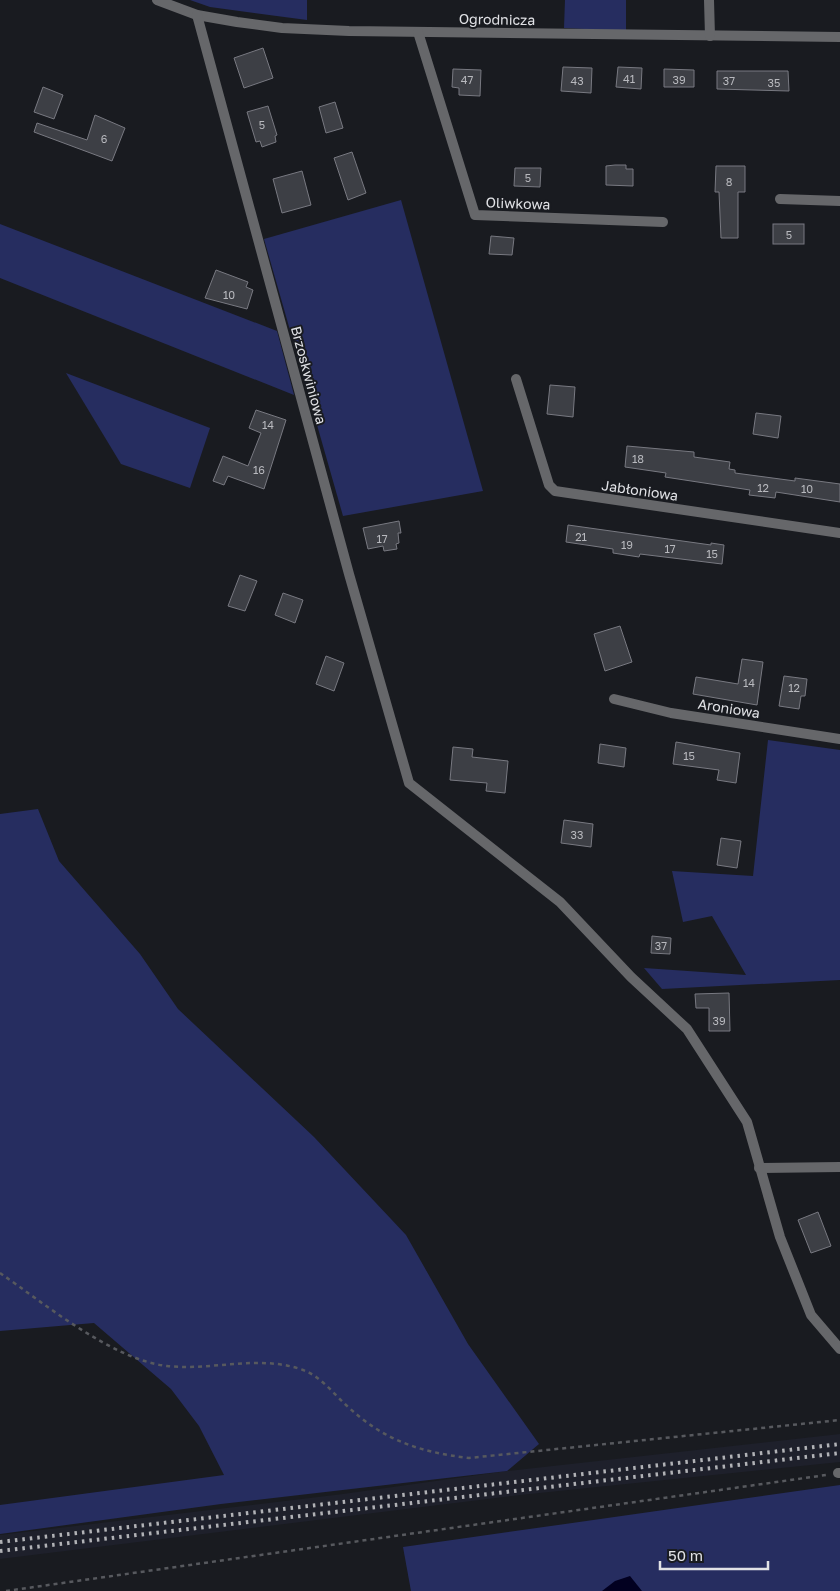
<svg xmlns="http://www.w3.org/2000/svg" width="840" height="1591" font-family="'Golos Text',sans-serif">
  <style>
    .built { fill: #1e202b }
    .green { fill: #262d60 }
    .water { fill: #020020 }
    .building { fill: #3d3f45; stroke: #787981 }
    .lines { fill: none; stroke-linecap: round; stroke-linejoin: round }
    .path { stroke: #57595e; stroke-width: 2.5; stroke-dasharray: 4 4; stroke-linecap: butt }
    .minor { stroke: #66676a; stroke-width: 10 }
    .rail { stroke: #b1b2b6; stroke-width: 4; stroke-dasharray: 2.5 5; stroke-linecap: butt }
    .labels { text-anchor: middle; dominant-baseline: central; stroke-width: 4; stroke-linejoin: round; paint-order: stroke }
    .number-label { font-size: 11px; fill: #b8b9be }
    .street-label { font-size: 14px; fill: #e1e2e6; stroke: #191b20 }
  </style>
  <rect width="100%" height="100%" fill="#191b20"/>
  <path class="built" d="M 840,1434 L 840,1462 L 520,1495 L 0,1559 L 0,1535 L 343,1494 L 507,1471 Z"/>
  <g class="green">
    <path d="M 190,0 L 307,0 L 307,20 L 210,7 Z"/>
    <path d="M 565,0 L 626,0 L 626,31 L 564,28 Z"/>
    <path d="M 401,200 L 483,491 L 343,516 L 264,239 Z"/>
    <path d="M 0,224 L 277,331 L 294,395 L 0,278 Z"/>
    <path d="M 66,373 L 210,428 L 190,488 L 121,464 Z"/>
    <path d="M 768,740 L 840,750 L 840,980 L 662,989 L 644,968 L 746,975 L 712,916 L 683,922 L 672,871 L 753,876 Z"/>
    <path d="M 38,809 L 59,861 L 140,954 L 178,1009 L 314,1137 L 406,1235 L 468,1344 L 539,1444 L 507,1471 L 221,1504 L 0,1534 L 0,1505 L 224,1475 L 199,1426 L 171,1389 L 94,1323 L 0,1331 L 0,814 Z"/>
    <path d="M 840,1485 L 840,1591 L 411,1591 L 403,1547 Z"/>
  </g>
  <path class="water" d="M 630,1576 L 642,1591 L 602,1591 L 615,1581 Z"/>
  <g class="building">
    <path d="M 263,48 L 273,78 L 244,88 L 234,58 Z"/>
    <path d="M 563,67 L 592,68 L 591,93 L 561,91 Z"/>
    <path d="M 618,67 L 642,68 L 641,89 L 616,87 Z"/>
    <path d="M 453,69 L 481,70 L 480,96 L 459,95 L 459,88 L 452,87 Z"/>
    <path d="M 664,69 L 694,70 L 694,87 L 664,87 Z"/>
    <path d="M 717,71 L 788,71 L 789,91 L 717,89 Z"/>
    <path d="M 43,87 L 63,95 L 54,119 L 34,112 Z"/>
    <path d="M 335,102 L 343,128 L 326,133 L 319,107 Z"/>
    <path d="M 268,106 L 277,135 L 275,136 L 276,142 L 262,147 L 260,141 L 256,142 L 247,112 Z"/>
    <path d="M 95,115 L 125,128 L 112,161 L 34,132 L 37,123 L 87,140 Z"/>
    <path d="M 352,152 L 366,193 L 348,200 L 334,158 Z"/>
    <path d="M 615,165 L 626,165 L 626,169 L 633,169 L 633,186 L 606,185 L 606,166 Z"/>
    <path d="M 716,166 L 745,166 L 745,192 L 738,192 L 738,238 L 721,238 L 719,192 L 715,192 Z"/>
    <path d="M 515,168 L 541,168 L 540,187 L 514,186 Z"/>
    <path d="M 302,171 L 311,205 L 282,213 L 273,179 Z"/>
    <rect x="773" y="224" width="31" height="20"/>
    <path d="M 491,236 L 514,238 L 512,255 L 489,254 Z"/>
    <path d="M 216,270 L 248,282 L 246,287 L 253,290 L 247,309 L 205,298 Z"/>
    <path d="M 550,385 L 575,387 L 573,417 L 547,414 Z"/>
    <path d="M 256,410 L 286,420 L 264,489 L 228,476 L 224,485 L 213,481 L 223,456 L 248,466 L 261,433 L 249,428 Z"/>
    <path d="M 756,413 L 781,416 L 778,438 L 753,434 Z"/>
    <path d="M 627,446 L 694,452 L 694,457 L 730,462 L 729,469 L 735,470 L 735,473 L 795,481 L 795,478 L 840,484 L 840,502 L 776,492 L 775,498 L 749,495 L 750,490 L 665,477 L 666,473 L 625,467 Z"/>
    <path d="M 399,521 L 401,533 L 398,533 L 399,543 L 396,544 L 397,549 L 384,551 L 383,546 L 368,549 L 363,528 Z"/>
    <path d="M 568,525 L 711,545 L 711,543 L 724,545 L 722,564 L 640,554 L 639,557 L 613,553 L 613,549 L 566,542 Z"/>
    <path d="M 240,575 L 257,581 L 245,611 L 228,606 Z"/>
    <path d="M 283,593 L 303,600 L 295,623 L 275,615 Z"/>
    <path d="M 620,626 L 632,662 L 605,671 L 594,634 Z"/>
    <path d="M 326,656 L 344,663 L 334,691 L 316,684 Z"/>
    <path d="M 742,659 L 763,662 L 757,705 L 693,694 L 696,677 L 738,684 Z"/>
    <path d="M 784,676 L 807,679 L 805,696 L 801,696 L 799,709 L 779,706 Z"/>
    <path d="M 676,742 L 740,753 L 736,783 L 717,780 L 719,770 L 673,764 Z"/>
    <path d="M 600,744 L 626,748 L 624,767 L 598,763 Z"/>
    <path d="M 453,747 L 473,749 L 472,757 L 508,761 L 505,793 L 486,791 L 487,783 L 450,780 Z"/>
    <path d="M 564,820 L 593,824 L 591,847 L 561,843 Z"/>
    <path d="M 721,838 L 741,841 L 737,868 L 717,865 Z"/>
    <path d="M 652,936 L 671,938 L 670,954 L 651,953 Z"/>
    <path d="M 729,993 L 730,1031 L 709,1031 L 709,1008 L 696,1008 L 695,994 Z"/>
    <path d="M 818,1212 L 831,1246 L 811,1253 L 798,1220 Z"/>
  </g>
  <g class="lines">
    <g class="path">
      <path d="M 0,1273 C 45,1304 113,1360 167,1366 C 213,1371 259,1354 303,1370 C 320,1376 333,1393 346,1405 C 383,1440 419,1452 469,1458 L 840,1420"/>
      <path d="M 6,1591 L 826,1475"/>
    </g>
    <g class="minor">
      <path d="M 157,0 L 197,15 L 237,22 L 282,28 L 349,31 L 840,37"/>
      <path d="M 709,0 L 710,36"/>
      <path d="M 197,15 L 349,574 L 409,783 L 560,902 L 631,977 L 687,1029 L 747,1122 L 780,1237 L 811,1315 L 840,1349"/>
      <path d="M 418,32 L 475,215 L 663,222"/>
      <path d="M 780,199 L 840,201"/>
      <path d="M 516,379 L 549,485 L 555,491 L 840,533"/>
      <path d="M 614,699 L 671,713 L 840,739"/>
      <path d="M 759,1168 L 840,1167"/>
      <path d="M 838,1473 L 840,1473"/>
    </g>
    <g class="rail">
      <path d="M 0,1542 L 840,1444"/>
      <path d="M 0,1551 L 840,1453"/>
    </g>
  </g>
  <g class="labels">
    <g class="number-label">
      <text x="629" y="78">41</text>
      <text x="467" y="79">47</text>
      <text x="679" y="79">39</text>
      <text x="577" y="80">43</text>
      <text x="729" y="80">37</text>
      <text x="774" y="82">35</text>
      <text x="262" y="124">5</text>
      <text x="104" y="138">6</text>
      <text x="528" y="177">5</text>
      <text x="729" y="181">8</text>
      <text x="789" y="234">5</text>
      <text x="229" y="294">10</text>
      <text x="268" y="424">14</text>
      <text x="638" y="458">18</text>
      <text x="259" y="469">16</text>
      <text x="763" y="487">12</text>
      <text x="807" y="488">10</text>
      <text x="581" y="536">21</text>
      <text x="382" y="538">17</text>
      <text x="627" y="544">19</text>
      <text x="670" y="548">17</text>
      <text x="712" y="553">15</text>
      <text x="749" y="682">14</text>
      <text x="794" y="687">12</text>
      <text x="689" y="755">15</text>
      <text x="577" y="834">33</text>
      <text x="661" y="945">37</text>
      <text x="719" y="1020">39</text>
    </g>
    <g class="street-label">
      <text transform="translate(497 19) rotate(1)">Ogrodnicza</text>
      <text transform="translate(518 203) rotate(2)">Oliwkowa</text>
      <text transform="translate(309 375) rotate(75)">Brzoskwiniowa</text>
      <text transform="translate(640 490) rotate(8)">Jabłoniowa</text>
      <text transform="translate(729 708) rotate(9)">Aroniowa</text>
    </g>
  </g>
  <path d="M660 1561v8h108v-8" fill="none" stroke="#e1e2e6" stroke-width="2.5"/>
  <text x="668" y="1561" font-size="15" fill="#e1e2e6" stroke="#191b20" stroke-width="4" paint-order="stroke">50 m</text>
</svg>
